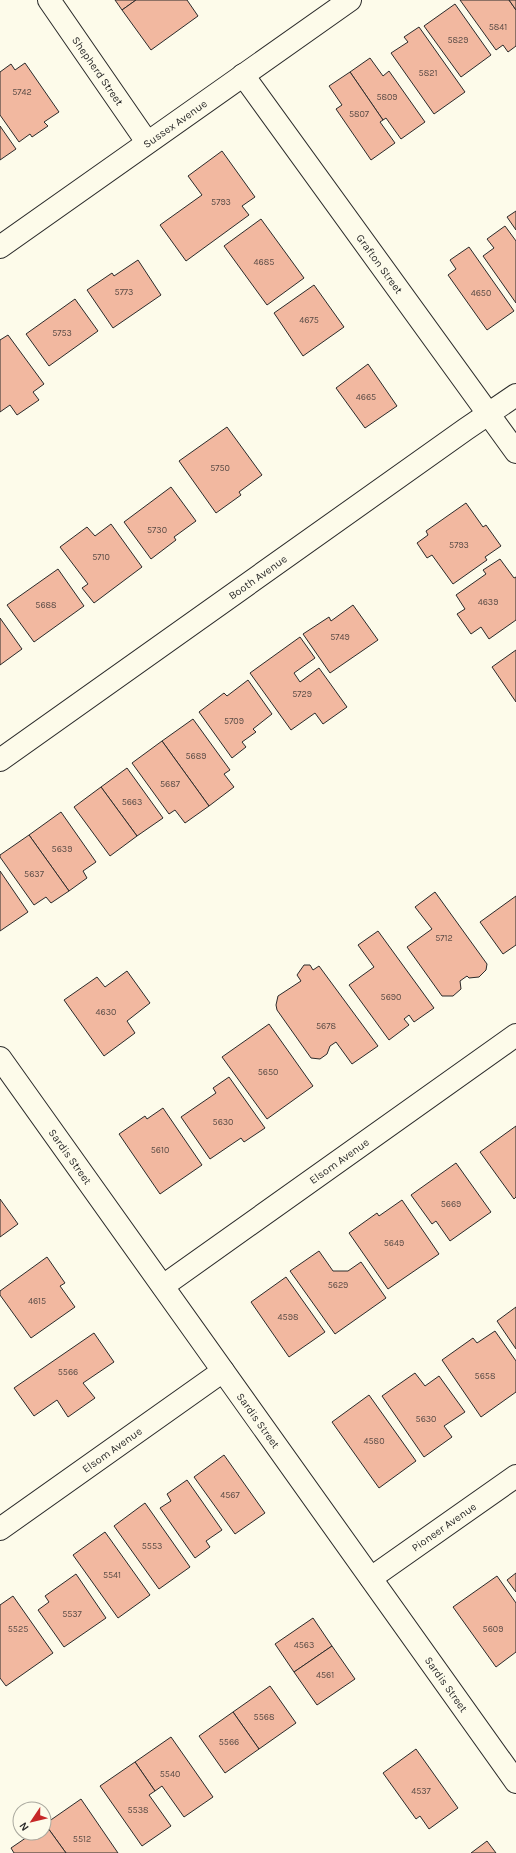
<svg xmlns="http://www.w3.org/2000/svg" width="516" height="1853" font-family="Karla,sans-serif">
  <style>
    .building { fill: #f2b8a0; stroke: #2b2b2b }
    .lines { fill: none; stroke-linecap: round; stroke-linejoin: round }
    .minor-casing { stroke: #2b2b2b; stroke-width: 24 }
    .minor { stroke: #fdfbea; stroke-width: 22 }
    .labels { text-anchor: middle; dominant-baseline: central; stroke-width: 3; stroke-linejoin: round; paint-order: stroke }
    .number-label { font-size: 9px; fill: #5d4e48 }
    .street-label { font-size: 11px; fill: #2b2b2b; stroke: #fdfbea }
  </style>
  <rect width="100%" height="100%" fill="#fdfbea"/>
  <g class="building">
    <path d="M 115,0 L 136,0 L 122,10 Z"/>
    <path d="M 136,0 L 187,0 L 198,16 L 151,50 L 122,10 Z"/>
    <path d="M 460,0 L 509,0 L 516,10 L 516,46 L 508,52 L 503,45 L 496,50 Z"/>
    <path d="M 509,0 L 516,0 L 516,10 Z"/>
    <path d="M 455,4 L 491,55 L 461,77 L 424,26 Z"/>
    <path d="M 419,27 L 465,92 L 434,114 L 391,53 L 408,42 L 404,37 Z"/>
    <path d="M 370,58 L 383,76 L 389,71 L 425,122 L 401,139 L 386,118 L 383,120 L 350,72 Z"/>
    <path d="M 25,63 L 59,112 L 44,122 L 48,126 L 32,137 L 30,134 L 19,142 L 0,115 L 0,72 L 11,64 L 15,70 Z"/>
    <path d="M 350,72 L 383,120 L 380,122 L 395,143 L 371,160 L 336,109 L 342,105 L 329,86 Z"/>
    <path d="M 0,126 L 16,149 L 0,160 Z"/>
    <path d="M 222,151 L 255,197 L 242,206 L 249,215 L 186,261 L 160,225 L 202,195 L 188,176 Z"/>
    <path d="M 516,211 L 516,230 L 507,217 Z"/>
    <path d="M 261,219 L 304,278 L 267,305 L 224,246 Z"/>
    <path d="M 505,226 L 516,241 L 516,303 L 483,256 L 494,248 L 487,239 Z"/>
    <path d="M 469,247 L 514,311 L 487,330 L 448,275 L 456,269 L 450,260 Z"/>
    <path d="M 138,260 L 161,295 L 113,328 L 87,290 L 112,273 L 114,276 Z"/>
    <path d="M 314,285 L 344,327 L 303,356 L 274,313 Z"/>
    <path d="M 75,299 L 98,331 L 49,366 L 26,334 Z"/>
    <path d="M 8,335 L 44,384 L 33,392 L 39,400 L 17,415 L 10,405 L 0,412 L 0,340 Z"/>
    <path d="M 368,364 L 397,406 L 365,428 L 336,388 Z"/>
    <path d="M 227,427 L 262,475 L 239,492 L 241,495 L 216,513 L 179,461 Z"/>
    <path d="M 171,487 L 196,521 L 174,537 L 176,540 L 151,559 L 124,522 Z"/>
    <path d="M 466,503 L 483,527 L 486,525 L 501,546 L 485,557 L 487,560 L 453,584 L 432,555 L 427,558 L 417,543 L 428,535 L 426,531 Z"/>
    <path d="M 111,524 L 142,567 L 94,603 L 82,588 L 88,584 L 60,547 L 87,527 L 95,536 Z"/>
    <path d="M 500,559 L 514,578 L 516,577 L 516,620 L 489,639 L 481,627 L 471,634 L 457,614 L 465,609 L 456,595 L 486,574 L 483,570 Z"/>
    <path d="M 58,569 L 84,606 L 34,642 L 7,605 Z"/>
    <path d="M 353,605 L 378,640 L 330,673 L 303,634 L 329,617 L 331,621 Z"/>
    <path d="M 0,618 L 22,649 L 0,665 Z"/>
    <path d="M 300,637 L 315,658 L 294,673 L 300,682 L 319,668 L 347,707 L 323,724 L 315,713 L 291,730 L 250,673 Z"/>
    <path d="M 516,650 L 516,702 L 492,667 Z"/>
    <path d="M 248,680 L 272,714 L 253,729 L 256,732 L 242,742 L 246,747 L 232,758 L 199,712 L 224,693 L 227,696 Z"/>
    <path d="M 193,719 L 230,770 L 224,774 L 234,787 L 209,806 L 162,741 Z"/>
    <path d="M 162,741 L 209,806 L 185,823 L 175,810 L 169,814 L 132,763 Z"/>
    <path d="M 127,768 L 163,818 L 137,836 L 101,787 Z"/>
    <path d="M 101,787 L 137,836 L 110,856 L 74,807 Z"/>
    <path d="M 61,812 L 96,862 L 83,871 L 87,878 L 69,891 L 29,835 Z"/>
    <path d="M 29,835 L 69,891 L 51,903 L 46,897 L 34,905 L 0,857 L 0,855 Z"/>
    <path d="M 0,871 L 28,912 L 0,931 Z"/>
    <path d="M 435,892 L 487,964 L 486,970 L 479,977 L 469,978 L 467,976 L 460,981 L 461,989 L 453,996 L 442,996 L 407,947 L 432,929 L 415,907 Z"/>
    <path d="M 516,896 L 516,945 L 503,954 L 480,922 Z"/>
    <path d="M 378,931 L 434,1008 L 414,1022 L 409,1015 L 404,1019 L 409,1025 L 389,1040 L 349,985 L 374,967 L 358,945 Z"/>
    <path d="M 304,965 L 310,965 L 313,970 L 319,966 L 378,1046 L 352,1064 L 336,1042 L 330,1046 L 327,1054 L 320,1059 L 311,1058 L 277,1010 L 276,1005 L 278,996 L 301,981 L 297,975 Z"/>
    <path d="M 127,971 L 150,1003 L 127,1021 L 135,1033 L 104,1056 L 64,1000 L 97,977 L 105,987 Z"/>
    <path d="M 269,1024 L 313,1086 L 267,1119 L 222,1057 Z"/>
    <path d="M 229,1077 L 265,1128 L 244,1142 L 241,1138 L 210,1159 L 181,1117 L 216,1093 L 213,1088 Z"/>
    <path d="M 163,1108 L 202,1165 L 160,1194 L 119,1134 L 145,1116 L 147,1119 Z"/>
    <path d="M 516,1126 L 516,1197 L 514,1199 L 480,1152 Z"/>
    <path d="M 456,1163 L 491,1212 L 450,1241 L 436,1221 L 432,1224 L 411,1195 Z"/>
    <path d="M 0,1199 L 18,1224 L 0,1237 Z"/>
    <path d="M 402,1200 L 439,1254 L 388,1289 L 349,1233 L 377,1213 L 379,1216 Z"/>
    <path d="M 319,1251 L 333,1271 L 348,1271 L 361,1262 L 386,1298 L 335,1334 L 290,1271 Z"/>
    <path d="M 47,1257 L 65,1283 L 60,1286 L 75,1307 L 31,1338 L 0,1295 L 0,1291 Z"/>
    <path d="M 286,1277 L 325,1332 L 289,1357 L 251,1302 Z"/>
    <path d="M 516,1307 L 516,1349 L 497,1321 Z"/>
    <path d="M 495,1331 L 516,1361 L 516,1392 L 481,1417 L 442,1360 L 473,1338 L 477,1343 Z"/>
    <path d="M 94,1333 L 114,1362 L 83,1383 L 95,1398 L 68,1417 L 57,1400 L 34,1416 L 14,1388 Z"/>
    <path d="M 415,1373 L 425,1386 L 439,1376 L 465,1412 L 444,1426 L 452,1437 L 424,1457 L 382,1396 Z"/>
    <path d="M 369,1395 L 416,1461 L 379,1488 L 332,1422 Z"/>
    <path d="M 224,1455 L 265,1513 L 235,1534 L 194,1477 Z"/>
    <path d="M 187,1480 L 222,1530 L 206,1541 L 210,1547 L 195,1558 L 160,1508 L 171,1501 L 167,1494 Z"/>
    <path d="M 145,1503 L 190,1567 L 159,1589 L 114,1526 Z"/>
    <path d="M 105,1532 L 150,1595 L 118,1618 L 73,1555 Z"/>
    <path d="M 516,1573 L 516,1592 L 507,1580 Z"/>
    <path d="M 76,1574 L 106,1618 L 64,1647 L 38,1610 L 49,1602 L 45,1596 Z"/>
    <path d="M 497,1576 L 516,1603 L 516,1652 L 496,1667 L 453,1607 Z"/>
    <path d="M 13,1596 L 53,1653 L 6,1686 L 0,1678 L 0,1605 Z"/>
    <path d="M 313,1618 L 332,1646 L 294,1672 L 275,1644 Z"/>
    <path d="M 332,1646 L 355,1679 L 317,1705 L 294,1672 Z"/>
    <path d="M 270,1686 L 296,1723 L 259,1749 L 233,1712 Z"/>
    <path d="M 233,1712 L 259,1749 L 225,1773 L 199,1736 Z"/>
    <path d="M 171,1737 L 213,1797 L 184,1817 L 162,1786 L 155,1791 L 135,1762 Z"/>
    <path d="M 416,1749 L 458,1808 L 429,1829 L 420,1816 L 416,1819 L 383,1773 Z"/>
    <path d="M 135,1762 L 155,1791 L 149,1795 L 171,1826 L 142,1846 L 100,1786 Z"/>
    <path d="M 81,1799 L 118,1853 L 66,1853 L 45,1824 Z"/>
    <path d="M 45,1824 L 66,1853 L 14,1853 L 11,1848 L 33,1833 L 44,1833 Z"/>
    <path d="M 487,1841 L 496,1853 L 471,1853 Z"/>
  </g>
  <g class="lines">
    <defs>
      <g id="minor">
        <path id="s1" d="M 49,0 L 147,142"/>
        <path id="s2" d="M 243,75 L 516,452"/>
        <path id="s3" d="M 0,247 L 350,0"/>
        <path id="s4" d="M 0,760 L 466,429 L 516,395"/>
        <path id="s5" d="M 0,1058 L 516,1782"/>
        <path id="s6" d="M 163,1286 L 516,1035"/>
        <path id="s7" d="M 0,1529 L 223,1371"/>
        <path id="s8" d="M 371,1578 L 516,1476"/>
      </g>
    </defs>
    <use href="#minor" class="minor-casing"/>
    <use href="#minor" class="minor"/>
  </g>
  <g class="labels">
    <g class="number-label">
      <text x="498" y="27">5841</text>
      <text x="458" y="40">5829</text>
      <text x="428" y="73">5821</text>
      <text x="22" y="92">5742</text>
      <text x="387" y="97">5809</text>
      <text x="359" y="114">5807</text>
      <text x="221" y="202">5793</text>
      <text x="264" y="262">4685</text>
      <text x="124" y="292">5773</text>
      <text x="481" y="293">4650</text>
      <text x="309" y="320">4675</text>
      <text x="62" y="333">5753</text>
      <text x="366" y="397">4665</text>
      <text x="220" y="468">5750</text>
      <text x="157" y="530">5730</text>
      <text x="459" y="545">5793</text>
      <text x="101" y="557">5710</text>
      <text x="488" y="602">4639</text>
      <text x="46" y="605">5688</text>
      <text x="340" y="637">5749</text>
      <text x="302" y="694">5729</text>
      <text x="234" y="721">5709</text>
      <text x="196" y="756">5689</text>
      <text x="170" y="784">5687</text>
      <text x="132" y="802">5663</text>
      <text x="62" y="849">5639</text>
      <text x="34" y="874">5637</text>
      <text x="444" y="938">5712</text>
      <text x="391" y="997">5690</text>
      <text x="106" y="1012">4630</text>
      <text x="326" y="1026">5678</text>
      <text x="268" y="1072">5650</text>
      <text x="223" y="1122">5630</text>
      <text x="160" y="1150">5610</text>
      <text x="451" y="1204">5669</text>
      <text x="394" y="1243">5649</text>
      <text x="338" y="1285">5629</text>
      <text x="37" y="1301">4615</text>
      <text x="288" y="1317">4598</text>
      <text x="68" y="1372">5566</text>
      <text x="485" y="1376">5658</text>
      <text x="426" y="1419">5630</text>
      <text x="374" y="1441">4580</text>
      <text x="230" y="1495">4567</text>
      <text x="152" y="1546">5553</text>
      <text x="112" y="1575">5541</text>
      <text x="72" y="1614">5537</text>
      <text x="18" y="1629">5525</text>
      <text x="493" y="1629">5609</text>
      <text x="304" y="1645">4563</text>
      <text x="325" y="1675">4561</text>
      <text x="264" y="1717">5568</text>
      <text x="229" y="1742">5566</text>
      <text x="170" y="1774">5540</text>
      <text x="421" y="1791">4537</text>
      <text x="138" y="1810">5538</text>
      <text x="82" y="1839">5512</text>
    </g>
    <g class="street-label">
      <text stroke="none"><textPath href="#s1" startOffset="86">Shepherd Street</textPath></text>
      <text stroke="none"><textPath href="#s3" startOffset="214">Sussex Avenue</textPath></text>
      <text stroke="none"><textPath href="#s2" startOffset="233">Grafton Street</textPath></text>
      <text stroke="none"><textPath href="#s4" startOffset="316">Booth Avenue</textPath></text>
      <text stroke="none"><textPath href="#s5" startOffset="121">Sardis Street</textPath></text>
      <text stroke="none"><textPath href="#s6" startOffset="216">Elsom Avenue</textPath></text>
      <text stroke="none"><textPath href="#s5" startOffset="445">Sardis Street</textPath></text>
      <text stroke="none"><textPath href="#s7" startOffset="137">Elsom Avenue</textPath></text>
      <text stroke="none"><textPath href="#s8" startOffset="89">Pioneer Avenue</textPath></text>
      <text stroke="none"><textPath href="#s5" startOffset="769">Sardis Street</textPath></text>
    </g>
  </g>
  <g transform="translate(32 1821) rotate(235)"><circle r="19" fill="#fdfbea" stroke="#a9a89e"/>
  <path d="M0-3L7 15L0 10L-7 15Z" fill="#c62828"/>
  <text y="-6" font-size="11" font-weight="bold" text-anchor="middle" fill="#2b2b2b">N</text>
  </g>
</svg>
